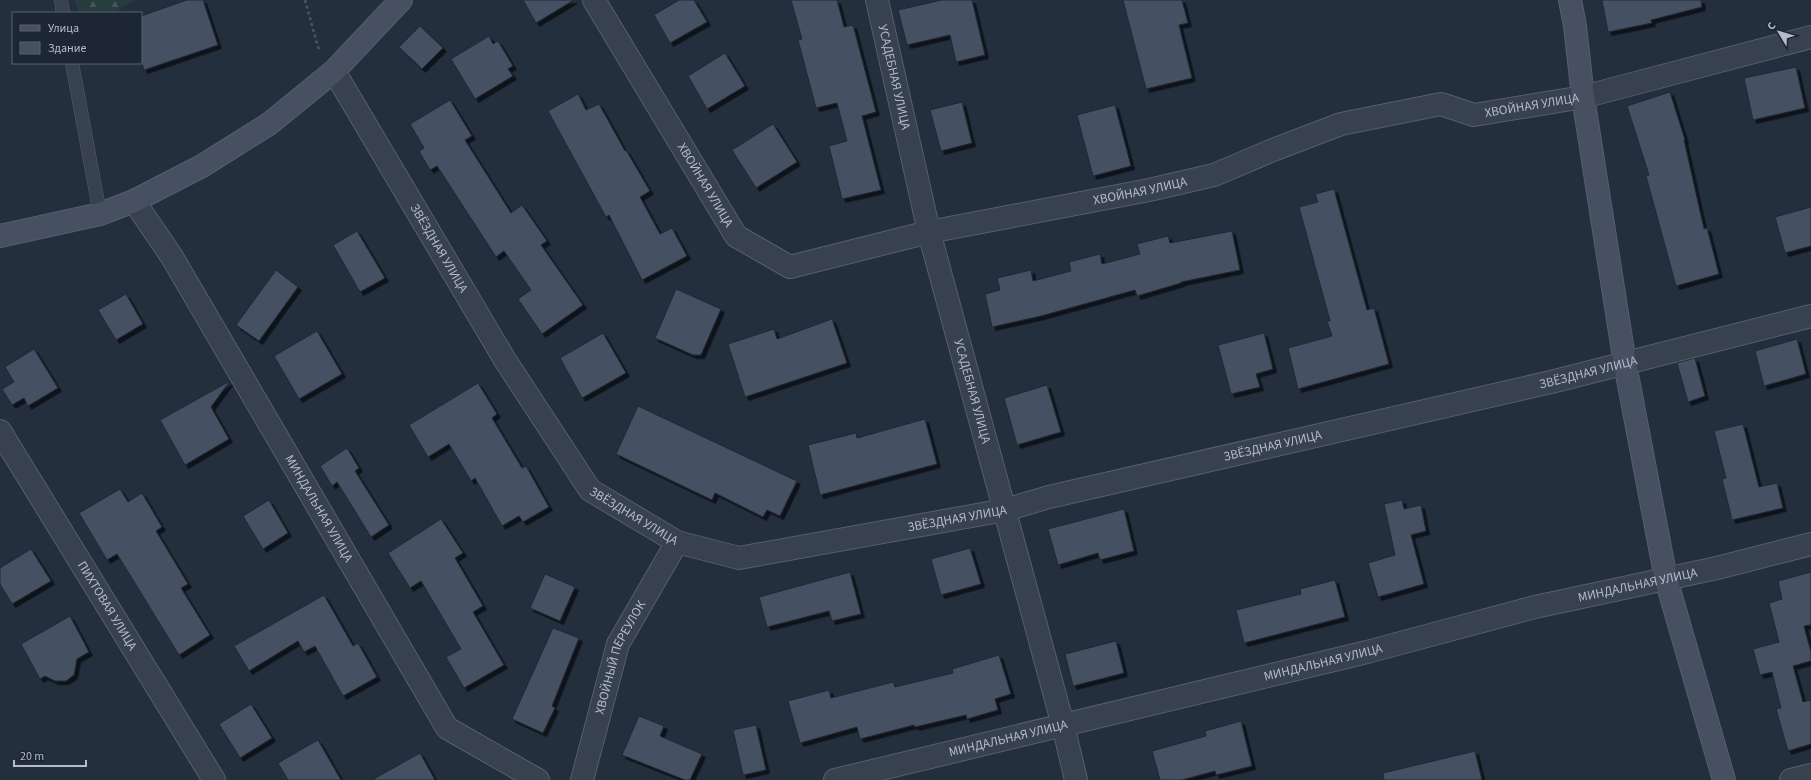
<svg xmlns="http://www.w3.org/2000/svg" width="1811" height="780" font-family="'Source Sans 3',sans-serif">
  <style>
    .forest { fill: url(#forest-firs) }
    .building { fill: #455162; stroke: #1f2835; filter: url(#shadow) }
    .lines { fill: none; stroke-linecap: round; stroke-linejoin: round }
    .lane-casing { stroke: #565f6c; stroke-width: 14 }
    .street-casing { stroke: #565f6c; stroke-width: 24 }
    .secondary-casing { stroke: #565f6c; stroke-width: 24 }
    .path { stroke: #44595c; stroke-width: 2.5; stroke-dasharray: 3 3; stroke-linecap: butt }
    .lane { stroke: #38414e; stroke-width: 13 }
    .street { stroke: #38414e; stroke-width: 22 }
    .secondary { stroke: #465061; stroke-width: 22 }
    .labels { text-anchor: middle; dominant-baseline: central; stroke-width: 4; stroke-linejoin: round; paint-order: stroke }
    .street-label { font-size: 13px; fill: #b4bcc9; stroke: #1d2633 }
  </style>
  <defs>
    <pattern id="forest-firs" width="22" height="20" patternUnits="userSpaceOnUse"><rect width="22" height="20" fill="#263c3f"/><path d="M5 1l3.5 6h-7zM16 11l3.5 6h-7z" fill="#435659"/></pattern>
    <filter id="shadow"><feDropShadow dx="3.5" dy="3.5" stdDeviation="0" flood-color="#0009"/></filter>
  </defs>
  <rect width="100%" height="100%" fill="#242f3e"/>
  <path class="forest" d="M 75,0 L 134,0 L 114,13 L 79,13 Z"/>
  <g class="building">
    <path d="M 187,0 L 203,0 L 218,45 L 144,70 L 141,60 L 141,16 Z"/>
    <path d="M 523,0 L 574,0 L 536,23 Z"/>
    <path d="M 679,0 L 694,0 L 707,22 L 670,43 L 654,15 Z"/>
    <path d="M 791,0 L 837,0 L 844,27 L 853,25 L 876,112 L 862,116 L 881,190 L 842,199 L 829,146 L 847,141 L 837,103 L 816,108 L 798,40 L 802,39 Z"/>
    <path d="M 942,0 L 972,0 L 985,55 L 956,62 L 950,35 L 907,45 L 898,10 Z"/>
    <path d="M 1123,0 L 1182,0 L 1188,23 L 1179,25 L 1192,78 L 1146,89 Z"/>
    <path d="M 1602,0 L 1701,0 L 1702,7 L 1651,20 L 1652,23 L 1608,32 Z"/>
    <path d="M 420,26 L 443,48 L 422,69 L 399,47 Z"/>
    <path d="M 489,36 L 493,44 L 498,41 L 513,66 L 508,69 L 513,76 L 475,99 L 451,59 Z"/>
    <path d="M 725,53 L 745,86 L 707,109 L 688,76 Z"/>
    <path d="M 1796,67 L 1805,108 L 1753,120 L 1744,78 Z"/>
    <path d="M 1670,92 L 1685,140 L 1684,140 L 1704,229 L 1707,228 L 1719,274 L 1676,286 L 1646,176 L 1649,175 L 1627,106 Z"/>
    <path d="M 578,94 L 586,110 L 599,104 L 625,151 L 626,150 L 650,191 L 640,197 L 660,234 L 672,228 L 687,256 L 642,280 L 609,215 L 606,217 L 548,111 Z"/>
    <path d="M 450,100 L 472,136 L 465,140 L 511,213 L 522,205 L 547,241 L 541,245 L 583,305 L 542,334 L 518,299 L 531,290 L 504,251 L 496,257 L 437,166 L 430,170 L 419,151 L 424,148 L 410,124 Z"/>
    <path d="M 962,102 L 972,143 L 941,151 L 930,110 Z"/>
    <path d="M 1115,105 L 1131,166 L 1093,176 L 1077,115 Z"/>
    <path d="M 773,124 L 797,162 L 756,188 L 732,150 Z"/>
    <path d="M 1334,189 L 1367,310 L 1374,308 L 1389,364 L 1298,389 L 1288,348 L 1332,336 L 1327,321 L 1330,321 L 1299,207 L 1318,202 L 1315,194 Z"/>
    <path d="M 1811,207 L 1811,246 L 1785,253 L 1775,217 Z"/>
    <path d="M 357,231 L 385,278 L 360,292 L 333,245 Z"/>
    <path d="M 1232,231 L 1240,270 L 1181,282 L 1181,283 L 1137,296 L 1135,290 L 1041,316 L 992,327 L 985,294 L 1000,290 L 997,278 L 1031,270 L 1033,281 L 1071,271 L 1069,262 L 1100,254 L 1102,264 L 1140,254 L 1137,244 L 1168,236 L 1170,243 Z"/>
    <path d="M 276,270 L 298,287 L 259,341 L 236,325 Z"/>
    <path d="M 676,289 L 721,309 L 701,355 L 693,355 L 655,338 Z"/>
    <path d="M 126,294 L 143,324 L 116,340 L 98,310 Z"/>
    <path d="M 832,319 L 847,363 L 745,397 L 728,344 L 774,329 L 777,339 Z"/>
    <path d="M 317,331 L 342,374 L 299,399 L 274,356 Z"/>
    <path d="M 603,333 L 626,373 L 582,398 L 560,358 Z"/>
    <path d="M 1264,333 L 1273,369 L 1256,374 L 1260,387 L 1231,394 L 1218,345 Z"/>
    <path d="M 1797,339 L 1806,374 L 1764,386 L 1755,351 Z"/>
    <path d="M 34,349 L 58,388 L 28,406 L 24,398 L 12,405 L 2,389 L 14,382 L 5,367 Z"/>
    <path d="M 1695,358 L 1705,396 L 1688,402 L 1677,363 Z"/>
    <path d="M 230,381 L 211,407 L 229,439 L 185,465 L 160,420 Z"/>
    <path d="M 478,383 L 497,414 L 492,418 L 522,468 L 526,466 L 549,507 L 523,522 L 519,516 L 502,526 L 475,478 L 471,481 L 449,444 L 428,457 L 409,425 Z"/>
    <path d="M 1047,385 L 1061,432 L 1017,445 L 1004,398 Z"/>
    <path d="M 638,406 L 797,481 L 780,516 L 767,510 L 763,517 L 715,493 L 712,500 L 616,454 Z"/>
    <path d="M 925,419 L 937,464 L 820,495 L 808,445 L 856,433 L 857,438 Z"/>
    <path d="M 1743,424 L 1759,487 L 1777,483 L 1783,508 L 1732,520 L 1722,479 L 1726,478 L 1714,431 Z"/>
    <path d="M 347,448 L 359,468 L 355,471 L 389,525 L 371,537 L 337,482 L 332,486 L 320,466 Z"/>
    <path d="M 120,489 L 128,502 L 142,493 L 162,527 L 156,531 L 188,584 L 181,588 L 210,635 L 179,655 L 117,554 L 107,560 L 79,513 Z"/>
    <path d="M 269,500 L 288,533 L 263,549 L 243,516 Z"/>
    <path d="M 1402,500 L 1404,509 L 1421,505 L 1426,531 L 1411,535 L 1424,584 L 1378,597 L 1368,563 L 1395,555 L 1384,504 Z"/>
    <path d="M 1124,509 L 1134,551 L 1100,560 L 1098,553 L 1058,565 L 1048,529 Z"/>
    <path d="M 441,519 L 463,553 L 455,558 L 483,606 L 473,612 L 504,665 L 464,688 L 446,657 L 461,649 L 421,581 L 410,588 L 388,553 Z"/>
    <path d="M 970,548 L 981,584 L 941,595 L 931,559 Z"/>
    <path d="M 31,549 L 51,581 L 12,604 L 0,584 L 0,568 Z"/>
    <path d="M 850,572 L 861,614 L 832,621 L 829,611 L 767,627 L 759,597 Z"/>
    <path d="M 1811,572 L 1811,625 L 1804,626 L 1811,652 L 1811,661 L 1793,666 L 1803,702 L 1811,700 L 1811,744 L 1788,751 L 1776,709 L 1781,708 L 1772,672 L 1760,675 L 1753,649 L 1779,642 L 1769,603 L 1782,599 L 1778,581 Z"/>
    <path d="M 545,574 L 575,587 L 560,621 L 530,608 Z"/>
    <path d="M 1335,580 L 1345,617 L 1244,643 L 1236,610 L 1301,594 L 1300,589 Z"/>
    <path d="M 324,595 L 353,646 L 358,643 L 377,677 L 343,696 L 315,646 L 304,652 L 298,641 L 249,671 L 234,646 Z"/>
    <path d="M 70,616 L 89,652 L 77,659 L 74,675 L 66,681 L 55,681 L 45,676 L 40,679 L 21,644 Z"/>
    <path d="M 553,628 L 579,638 L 552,706 L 555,708 L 543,733 L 512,719 Z"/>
    <path d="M 1116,641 L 1124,673 L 1073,686 L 1065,654 Z"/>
    <path d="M 999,655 L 1011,694 L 995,699 L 998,710 L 967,719 L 966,715 L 915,727 L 914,725 L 860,739 L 857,727 L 800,743 L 788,701 L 829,690 L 831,698 L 893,682 L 895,687 L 953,673 L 952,669 Z"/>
    <path d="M 251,704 L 272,738 L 240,758 L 219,724 Z"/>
    <path d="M 639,716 L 664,726 L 660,736 L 702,754 L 690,780 L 685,780 L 622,755 Z"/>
    <path d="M 1241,721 L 1252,766 L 1216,775 L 1215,771 L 1182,780 L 1160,780 L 1152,751 L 1206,736 L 1205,731 Z"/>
    <path d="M 756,725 L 766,770 L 743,775 L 733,730 Z"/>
    <path d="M 318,740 L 341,780 L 288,780 L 278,763 Z"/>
    <path d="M 1475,751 L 1482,780 L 1384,780 L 1383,773 Z"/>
    <path d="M 420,753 L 435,780 L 372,780 Z"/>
  </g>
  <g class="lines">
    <defs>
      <g id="lane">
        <path d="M 61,0 L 63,13"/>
        <path d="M 72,63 L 100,214"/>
      </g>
      <g id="street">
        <path id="s1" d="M 594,0 L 736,236 L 790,267 L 929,232 L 1149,190 L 1214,175 L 1273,150 L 1341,124 L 1441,104 L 1474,115 L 1583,97 L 1811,37"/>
        <path id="s2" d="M 877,0 L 929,232 L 1063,725 L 1076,780"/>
        <path id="s3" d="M 334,71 L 505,360 L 590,490 L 677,542 L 739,558 L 1005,510 L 1049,497 L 1551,382 L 1811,316"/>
        <path id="s4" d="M 134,201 L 172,257 L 447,728 L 538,780"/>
        <path id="s5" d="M 0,431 L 214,780"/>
        <path id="s6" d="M 582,780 L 618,644 L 677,542"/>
        <path id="s7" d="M 835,780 L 1367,652 L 1535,607 L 1717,568 L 1811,544"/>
        <path d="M 1791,780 L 1811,775"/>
      </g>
      <g id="secondary">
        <path d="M 1570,0 L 1575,26 L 1583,97 L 1625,364 L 1666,579 L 1724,780"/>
        <path d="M 0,236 L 100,214 L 134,201 L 202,166 L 269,124 L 334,71 L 401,0"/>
      </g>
    </defs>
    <use href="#lane" class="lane-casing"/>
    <use href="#street" class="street-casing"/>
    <use href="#secondary" class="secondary-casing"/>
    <path class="path" d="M 305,0 L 318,47 L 320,51"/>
    <use href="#lane" class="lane"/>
    <use href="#street" class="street"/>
    <use href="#secondary" class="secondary"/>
  </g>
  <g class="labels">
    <g class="street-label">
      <text stroke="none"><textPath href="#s2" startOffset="79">УСАДЕБНАЯ УЛИЦА</textPath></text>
      <text stroke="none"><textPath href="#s1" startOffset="1104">ХВОЙНАЯ УЛИЦА</textPath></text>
      <text stroke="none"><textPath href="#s1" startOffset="216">ХВОЙНАЯ УЛИЦА</textPath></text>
      <text stroke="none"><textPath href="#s1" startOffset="696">ХВОЙНАЯ УЛИЦА</textPath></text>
      <text stroke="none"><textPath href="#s3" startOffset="206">ЗВЁЗДНАЯ УЛИЦА</textPath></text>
      <text stroke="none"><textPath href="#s3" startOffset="1526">ЗВЁЗДНАЯ УЛИЦА</textPath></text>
      <text stroke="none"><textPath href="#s2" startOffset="403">УСАДЕБНАЯ УЛИЦА</textPath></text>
      <text stroke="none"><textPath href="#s3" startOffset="1202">ЗВЁЗДНАЯ УЛИЦА</textPath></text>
      <text stroke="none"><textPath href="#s4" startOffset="359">МИНДАЛЬНАЯ УЛИЦА</textPath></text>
      <text stroke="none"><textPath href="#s3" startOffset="542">ЗВЁЗДНАЯ УЛИЦА</textPath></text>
      <text stroke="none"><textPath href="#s3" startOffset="878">ЗВЁЗДНАЯ УЛИЦА</textPath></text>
      <text stroke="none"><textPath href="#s7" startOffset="826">МИНДАЛЬНАЯ УЛИЦА</textPath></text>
      <text stroke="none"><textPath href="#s5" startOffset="205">ПИХТОВАЯ УЛИЦА</textPath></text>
      <text stroke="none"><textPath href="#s6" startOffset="129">ХВОЙНЫЙ ПЕРЕУЛОК</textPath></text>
      <text stroke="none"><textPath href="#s7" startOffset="502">МИНДАЛЬНАЯ УЛИЦА</textPath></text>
      <text stroke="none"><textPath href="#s7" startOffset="178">МИНДАЛЬНАЯ УЛИЦА</textPath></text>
    </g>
  </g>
  <rect x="12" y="12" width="130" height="52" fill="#1d2633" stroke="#59626f"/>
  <rect x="20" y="25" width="20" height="6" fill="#465061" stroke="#59626f"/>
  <text x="48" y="32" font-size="12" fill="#b4bcc9">Улица</text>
  <rect x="20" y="42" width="20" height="12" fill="#455162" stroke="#59626f"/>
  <text x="48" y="52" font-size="12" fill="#b4bcc9">Здание</text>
  <g transform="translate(1779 32) rotate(308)" stroke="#1d2633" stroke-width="3" paint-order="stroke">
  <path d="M0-3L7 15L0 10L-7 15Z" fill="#b4bcc9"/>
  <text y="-6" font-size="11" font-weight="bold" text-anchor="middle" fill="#b4bcc9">С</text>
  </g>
  <path d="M14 760v6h72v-6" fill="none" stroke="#b4bcc9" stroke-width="2"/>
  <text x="20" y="760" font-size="12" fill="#b4bcc9" stroke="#1d2633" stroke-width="3" paint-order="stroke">20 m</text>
</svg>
